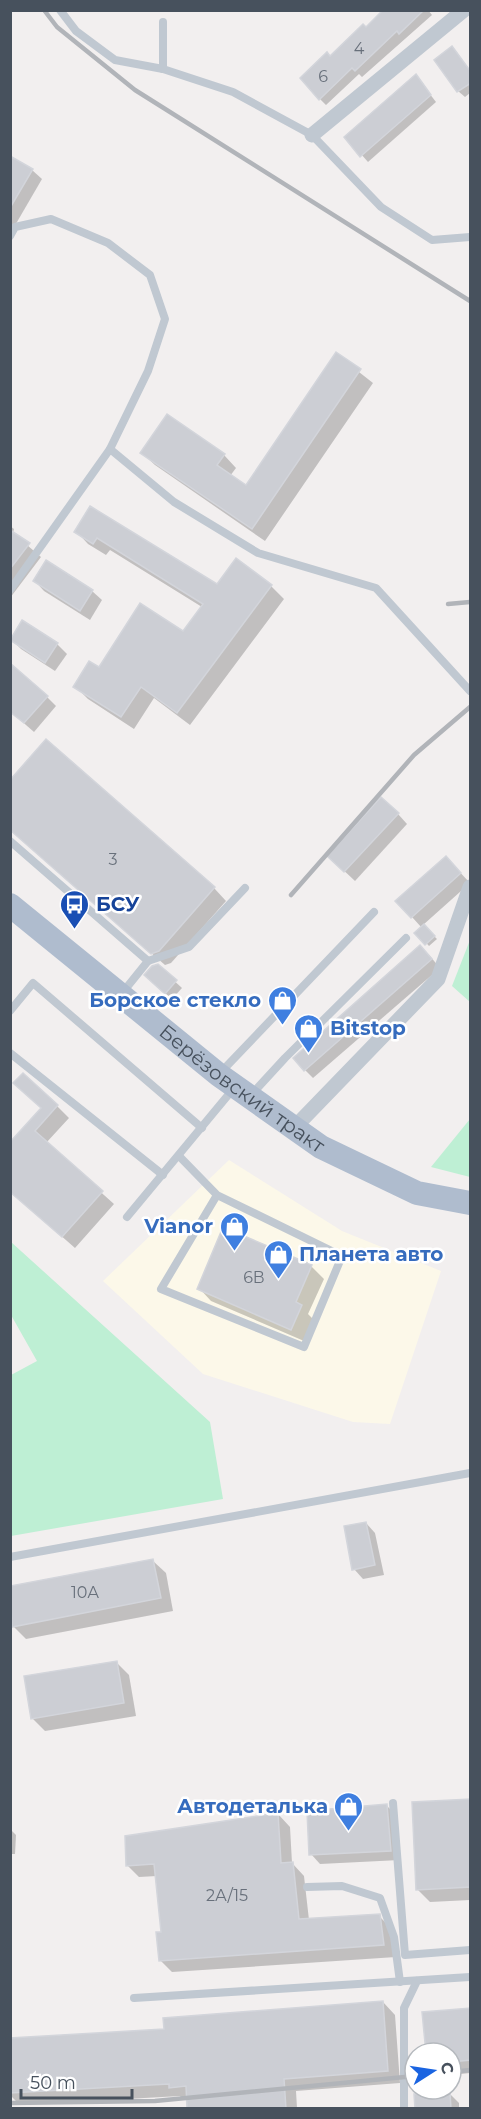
<svg xmlns="http://www.w3.org/2000/svg" width="481" height="2119" font-family="Montserrat,sans-serif">
	<style>
		.commercial { fill: #fcf8e9 }
		.green { fill: #beefd4 }
		.shadow { fill: #0003 }
		.building { fill: #ccced4; stroke: #d3d5db; stroke-width: 1.5 }
		.lines { fill: none; stroke-linecap: round; stroke-linejoin: round }
		.service { stroke: #c0c8d1; stroke-width: 8 }
		.minor { stroke: #c0c8d1; stroke-width: 15 }
		.primary { stroke: #afbcce; stroke-width: 24 }
		.rail { stroke: #b1b4b9; stroke-width: 4.5 }
		.labels { text-anchor: middle; stroke-width: 5; stroke-linejoin: round; paint-order: stroke }
		.number-label { font-size: 16px; fill: #68707b }
		.transit-label { font-size: 20px; font-weight: bold; fill: #164399; stroke: #fff; text-anchor: start }
		.shop-label { font-size: 20px; font-weight: bold; fill: #366cbe; stroke: #fff; text-anchor: end }
		.street-label { font-size: 20px; fill: #47515d; stroke: #fff }
	</style>
	<rect width="100%" height="100%" fill="#f2efef"/>
	<polygon class="commercial" points="229,1160 342,1231 441,1271 390,1424 353,1422 203,1374 103,1281"/>
	<g class="green">
		<polygon points="470,940 470,1002 452,986"/>
		<polygon points="470,1119 470,1177 431,1167"/>
		<polygon points="11,1242 210,1422 223,1499 11,1536 11,1375 37,1361 11,1315"/>
	</g>
	<g class="shadow">
		<polygon points="385,10 428,10 432,15 362,77 359,74 326,105 320,99 331,58"/>
		<polygon points="452,48 470,72 470,93 465,97 458,91"/>
		<polygon points="416,76 436,102 368,162 346,137"/>
		<polygon points="10,157 32,170 42,179 10,234"/>
		<polygon points="336,354 373,383 265,541 155,465 142,453 224,455 236,468 230,476 246,487"/>
		<polygon points="90,508 218,586 271,586 284,599 190,725 154,698 134,729 88,699 75,686 100,669 183,633 202,607 110,550 106,555 88,544 76,531"/>
		<polygon points="10,526 14,529 13,533 41,557 10,598"/>
		<polygon points="35,581 92,591 102,600 90,620 44,591"/>
		<polygon points="11,639 57,644 67,654 55,671 21,649"/>
		<polygon points="47,697 56,706 34,732 10,711"/>
		<polygon points="398,814 407,824 355,881 339,866"/>
		<polygon points="10,830 214,888 226,901 171,963 165,965"/>
		<polygon points="455,867 470,883 423,925 437,939 429,946 417,933 422,928 412,917"/>
		<polygon points="429,955 440,968 313,1078 305,1070"/>
		<polygon points="158,966 182,988 172,999 152,982"/>
		<polygon points="57,1106 69,1118 46,1143 114,1204 75,1248 10,1191 10,1144"/>
		<polygon points="311,1266 324,1279 308,1314 313,1319 304,1341 211,1301 199,1288"/>
		<polygon points="366,1523 375,1533 384,1575 363,1579 354,1569"/>
		<polygon points="153,1561 166,1573 173,1611 26,1639 13,1626 10,1588"/>
		<polygon points="116,1662 129,1675 136,1716 45,1731 32,1718"/>
		<polygon points="470,1800 470,1900 430,1902 417,1889"/>
		<polygon points="386,1805 396,1815 400,1860 320,1864 311,1854"/>
		<polygon points="278,1814 290,1827 292,1863 304,1876 309,1920 379,1916 391,1928 396,1957 172,1972 160,1960 163,1933 157,1876 139,1877 127,1865"/>
		<polygon points="10,1829 16,1835 15,1854 10,1854"/>
		<polygon points="383,2002 395,2015 400,2083 296,2091 297,2108 189,2108 188,2099 183,2100 180,2096 20,2105 10,2095 10,2039 166,2031"/>
		<polygon points="470,2010 470,2073 451,2075 451,2053 427,2053"/>
		<polygon points="449,2093 459,2103 459,2108 417,2108"/>
	</g>
	<g class="building">
		<polygon points="383,10 424,10 399,34 397,31 355,71 352,68 319,100 300,78 327,52 330,56 363,24 366,27"/>
		<polygon points="452,46 471,72 471,83 457,92 434,60"/>
		<polygon points="416,74 431,95 360,157 344,137"/>
		<polygon points="10,156 33,169 10,208"/>
		<polygon points="336,352 361,369 252,529 140,453 167,414 225,454 217,465 246,485"/>
		<polygon points="90,506 217,584 236,558 272,585 177,713 141,687 121,717 73,687 89,661 99,667 140,603 183,631 203,604 97,538 93,544 74,532"/>
		<polygon points="10,530 30,543 10,569"/>
		<polygon points="46,560 93,590 80,611 33,581"/>
		<polygon points="22,620 58,643 45,663 10,640"/>
		<polygon points="10,663 48,696 24,723 10,712"/>
		<polygon points="46,739 215,887 159,951 151,954 10,830 10,780"/>
		<polygon points="381,797 399,813 344,872 327,856"/>
		<polygon points="446,856 461,873 411,918 395,901"/>
		<polygon points="424,924 435,936 425,945 414,933"/>
		<polygon points="420,945 432,959 304,1071 293,1058"/>
		<polygon points="158,964 177,980 165,994 144,975 152,966"/>
		<polygon points="23,1073 58,1105 35,1131 103,1191 62,1237 10,1192 10,1142 41,1108 13,1083"/>
		<polygon points="223,1227 312,1265 296,1302 302,1305 291,1330 197,1289"/>
		<polygon points="366,1522 375,1565 352,1570 344,1526"/>
		<polygon points="153,1559 161,1598 12,1627 10,1586"/>
		<polygon points="117,1661 124,1703 31,1719 24,1676"/>
		<polygon points="471,1799 471,1887 416,1890 412,1802"/>
		<polygon points="387,1804 391,1851 309,1855 307,1811"/>
		<polygon points="278,1813 281,1863 293,1862 299,1919 380,1914 384,1945 159,1961 156,1932 161,1932 154,1864 126,1866 125,1836"/>
		<polygon points="383,2001 388,2071 284,2079 286,2109 187,2109 186,2086 169,2088 169,2084 10,2093 10,2038 164,2029 163,2018"/>
		<polygon points="471,2008 471,2060 451,2062 451,2053 426,2053 422,2012"/>
		<polygon points="450,2092 451,2109 415,2109 414,2094"/>
	</g>
	<g class="lines">
		<g class="service">
			<polyline points="60,10 76,31 115,60 163,69 233,92 312,135 381,207 432,240 470,237"/>
			<polyline points="163,69 163,22"/>
			<polyline points="10,236 15,227 51,219 108,243 150,275 165,319 148,371 110,449"/>
			<polyline points="10,590 110,449 174,502 258,553 376,588 470,691"/>
			<polyline points="10,841 148,961 123,992"/>
			<polyline points="148,961 189,947 245,888"/>
			<polyline points="10,1011 33,983 202,1128"/>
			<polyline points="10,1053 163,1175"/>
			<polyline points="222,1071 374,912"/>
			<polyline points="251,1095 285,1058 406,938"/>
			<polyline points="179,1156 217,1195 342,1256 304,1347 161,1289 217,1195"/>
			<polyline points="127,1217 234,1088"/>
			<polyline points="10,1557 470,1473"/>
			<polyline points="393,1803 405,1955 470,1950"/>
			<polyline points="307,1887 342,1886 380,1898 394,1937 400,1982"/>
			<polyline points="134,1998 470,1977"/>
			<polyline points="404,2108 404,2008 417,1981"/>
		</g>
		<g class="minor">
			<polyline points="312,135 464,10"/>
			<polyline points="293,1129 438,979 470,887"/>
		</g>
		<path class="primary" id="s1" d="M10 905 219 1075 321 1147 417 1193 470 1203"/>
		<g class="rail">
			<polyline points="44,10 57,27 135,90 470,301"/>
			<polyline points="448,604 470,602"/>
			<polyline points="291,895 414,755 470,707"/>
			<polyline points="451,2072 470,2070"/>
			<polyline points="10,2103 155,2101 415,2076"/>
		</g>
	</g>
	<defs>
		<symbol id="bus-pin" viewBox="-11 -11 22 30"><path d="M0 17L-7.5 6A9.5 9.5 0 1 1 7.5 6Z" fill="#1a4fb4" stroke="#fff"/><path d="M-5-6H5V4H4V6H2V4H-2V6H-4V4H-5ZM-3.5-4V0h7V-4ZM-3.5 1.2v1.5H-2V1.2ZM2 1.2v1.5H3.5V1.2Z" fill="#fff"/></symbol>
		<symbol id="shop-pin" viewBox="-11 -11 22 30"><path d="M0 17L-7.5 6A9.5 9.5 0 1 1 7.5 6Z" fill="#3f7fe0" stroke="#fff"/><path d="M-5-2.5h2.3a2.7 3.5 0 0 1 5.4 0H5L5.5 6h-11ZM-1.5-2.5h3a1.5 2.3 0 0 0-3 0Z" fill="#fff"/></symbol>
	</defs>
	<g fill-rule="evenodd">
		<use href="#bus-pin" x="58" y="888" width="33" height="45"/>
		<use href="#shop-pin" x="266" y="984" width="33" height="45"/>
		<use href="#shop-pin" x="292" y="1012" width="33" height="45"/>
		<use href="#shop-pin" x="218" y="1210" width="33" height="45"/>
		<use href="#shop-pin" x="262" y="1238" width="33" height="45"/>
		<use href="#shop-pin" x="332" y="1790" width="33" height="45"/>
	</g>
	<g class="labels">
		<g class="number-label">
			<text x="359" y="54">4</text>
			<text x="323" y="82">6</text>
			<text x="113" y="865">3</text>
			<text x="254" y="1283">6В</text>
			<text x="85" y="1598">10А</text>
			<text x="227" y="1901">2А/15</text>
		</g>
		<g class="transit-label">
			<text x="96" y="911">БСУ</text>
		</g>
		<g class="shop-label">
			<text x="261" y="1007">Борское стекло</text>
			<text x="330" y="1035" text-anchor="start">Bitstop</text>
			<text x="213" y="1233">Vianor</text>
			<text x="299" y="1261" text-anchor="start">Планета авто</text>
			<text x="328" y="1813">Автодеталька</text>
		</g>
		<g class="street-label">
			<text dy="7" stroke="none"><textPath href="#s1" startOffset="296">Берёзовский тракт</textPath></text>
		</g>
	</g>
	<rect width="481" height="2119" fill="none" stroke="#47515d" stroke-width="24"/>
	<g transform="translate(433 2071) rotate(78)"><circle r="28" fill="#ffffff" stroke="#b5b9be" stroke-width="1.5"/>
	<path d="M0-4.5L10 22L0 15L-10 22Z" fill="#1a64e1"/>
	<text y="-9" font-size="16" font-weight="bold" text-anchor="middle" fill="#47515d">С</text>
	</g>
	<path d="M21 2089v9h111v-9" fill="none" stroke="#47515d" stroke-width="3"/>
	<text x="30" y="2089" font-size="18" fill="#47515d" stroke="#ffffff" stroke-width="4.5" paint-order="stroke">50 m</text>
</svg>
